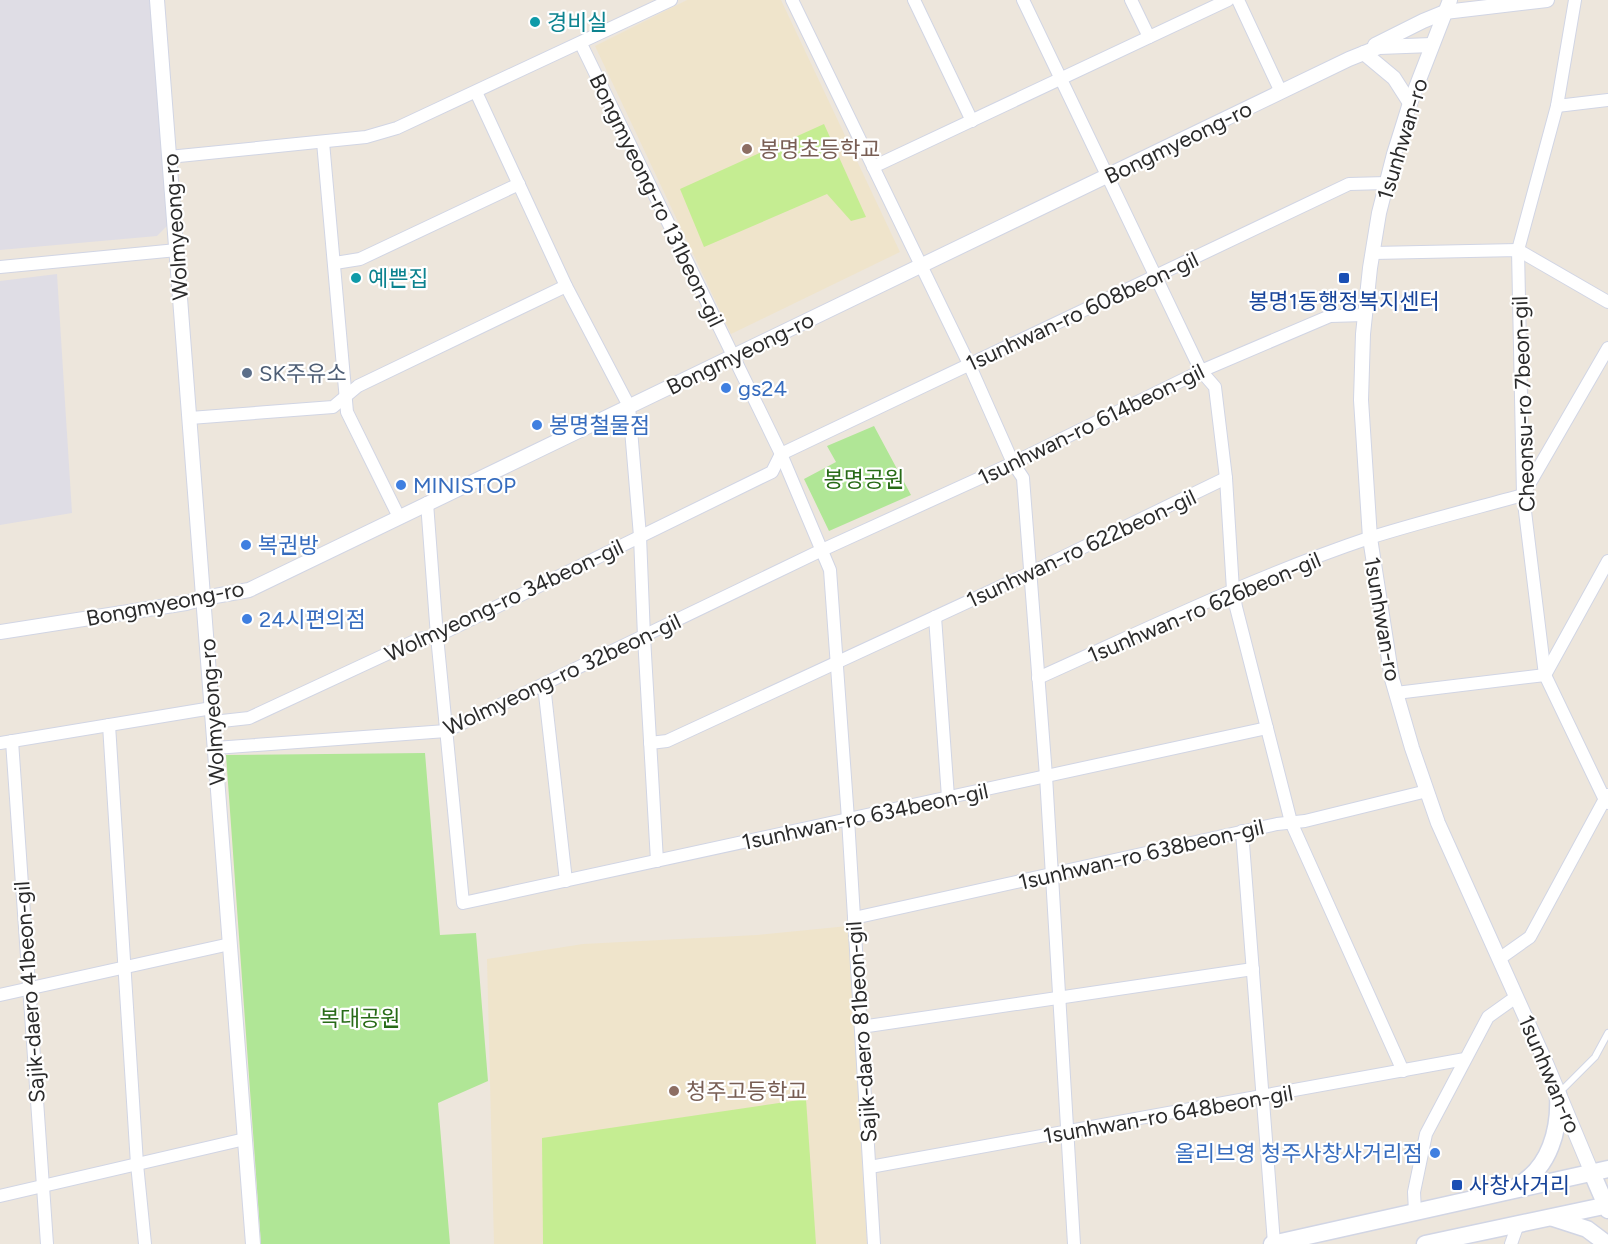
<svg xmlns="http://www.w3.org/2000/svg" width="1608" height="1244" font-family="Figtree,'Noto Sans KR',sans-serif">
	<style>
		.industrial { fill: #dfdde5 }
		.education { fill: #efe4cb }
		.green { fill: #b0e696 }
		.pitch { fill: #c5ed92 }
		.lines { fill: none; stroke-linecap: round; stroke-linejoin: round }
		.service-casing { stroke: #d1d5e4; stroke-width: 8 }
		.minor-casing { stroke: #d1d5e4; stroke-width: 14 }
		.tertiary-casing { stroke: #d1d5e4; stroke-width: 16 }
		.secondary-casing { stroke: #d1d5e4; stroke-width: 19 }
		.service { stroke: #fff; stroke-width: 6 }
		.minor { stroke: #fff; stroke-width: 12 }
		.tertiary { stroke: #fff; stroke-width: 14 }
		.secondary { stroke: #fff; stroke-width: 16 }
		.culture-dot { fill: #0f9aa8; stroke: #fff; stroke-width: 2 }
		.education-dot { fill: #8d6e63; stroke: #fff; stroke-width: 2 }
		.transit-dot { fill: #1a4fb4; stroke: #fff; stroke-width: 2 }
		.service-dot { fill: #5c6f8a; stroke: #fff; stroke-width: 2 }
		.shop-dot { fill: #3f7fe0; stroke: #fff; stroke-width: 2 }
		.labels { text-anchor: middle; stroke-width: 4.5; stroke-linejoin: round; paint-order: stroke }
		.culture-label { font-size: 22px; fill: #0d838f; stroke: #fff; text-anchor: start }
		.street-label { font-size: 22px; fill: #2b2b2b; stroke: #fff }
		.education-label { font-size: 22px; fill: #785e54; stroke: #fff; text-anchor: start }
		.transit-label { font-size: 22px; fill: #164399; stroke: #fff }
		.service-label { font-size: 22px; fill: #4e5e75; stroke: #fff; text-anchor: start }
		.shop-label { font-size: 22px; fill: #366cbe; stroke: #fff; text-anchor: start }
		.park-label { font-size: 22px; fill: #286b17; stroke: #fff }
	</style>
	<rect width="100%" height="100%" fill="#ede6dc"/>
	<g class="industrial">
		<polygon points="0,0 154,0 167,162 167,226 157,236 0,250"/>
		<polygon points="57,274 72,513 0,525 0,281"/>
	</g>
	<g class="education">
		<polygon points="687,0 781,0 900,252 731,334 595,46"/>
		<polygon points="848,926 867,1244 494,1244 487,959 583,944 757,935"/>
	</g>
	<g class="green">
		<polygon points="874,426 911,495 829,531 804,479 836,462 827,446"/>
		<polygon points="425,753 440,935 476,933 488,1081 438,1103 450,1244 261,1244 226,755"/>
	</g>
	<g class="pitch">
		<polygon points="824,124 866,217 851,221 827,194 704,247 680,189"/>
		<polygon points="806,1099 816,1244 543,1244 542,1138"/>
	</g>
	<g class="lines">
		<defs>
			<polyline id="service" points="1559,1093 1595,1057 1608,1033"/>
			<g id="minor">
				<polyline points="792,0 969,364 1013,463 1023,478 1046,776 1074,1244"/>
				<polyline points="914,0 972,121"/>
				<polyline points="1023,0 1201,371 1215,387 1226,478 1233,590 1236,607 1291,822 1403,1071"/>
				<polyline points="1131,0 1149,37"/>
				<polyline points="1238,0 1281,92"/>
				<polyline points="1575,0 1557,106 1518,250 1523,495 1545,675 1605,800 1608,803"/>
				<polyline points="581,44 781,454 830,570 848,819 874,1244"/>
				<polyline points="476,92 566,286 629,406 640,536 644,637 657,861"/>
				<polyline points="1557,106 1608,100"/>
				<polyline points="323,142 347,412 399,517"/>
				<polyline points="169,157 366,137 397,128 671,0"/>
				<polyline points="873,167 1228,0"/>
				<polyline points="1373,253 1518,250 1608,302"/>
				<polyline points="335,263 360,259 519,184"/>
				<polyline points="0,267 177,250"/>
				<polyline points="190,418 333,407 358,386 566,286"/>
				<polyline points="427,503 437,636 463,903 1267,728"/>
				<polyline points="935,617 948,797"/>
				<path d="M1038 678C1147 629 1256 576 1369 538 1420 522 1472 509 1523 495L1608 348"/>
				<polyline points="544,685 566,881"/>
				<polyline points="1396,693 1545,675 1608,561"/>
				<polyline points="213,722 249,718 419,639 437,636 772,472 781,454 1349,184 1387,183"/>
				<polyline points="109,725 137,1164 145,1244"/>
				<polyline points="12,741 47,1244"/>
				<polyline points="0,743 212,708"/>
				<polyline points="650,743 667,741 1030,573 1226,478"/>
				<polyline points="215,748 446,731 822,550 1013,463 1201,371 1330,316 1365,315"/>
				<polyline points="1242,831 1274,1243"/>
				<polyline points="854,918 1277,824 1305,821 1427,791"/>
				<polyline points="1499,959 1530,937 1607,795"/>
				<polyline points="0,995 230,944"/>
				<polyline points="861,1027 1253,969"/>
				<polyline points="870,1167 1465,1059"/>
				<polyline points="0,1196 245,1139"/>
				<polyline points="1415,1212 1414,1192 1426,1134 1488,1017 1516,997"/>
				<polyline points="1511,1244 1518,1224"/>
			</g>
			<g id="tertiary">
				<polyline points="157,0 253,1244"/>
				<polyline points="1450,0 1410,103 1394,154 1379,213 1370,268 1363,334 1361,400 1370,538 1392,679 1412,748 1438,823 1546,1063 1592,1173"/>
				<polyline points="1375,45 1423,21 1445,12 1547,0"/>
				<polyline points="1364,53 1394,78 1410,103"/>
				<polyline points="0,632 186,603 204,598 249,590 1349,59 1379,47 1432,45"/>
			</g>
			<g id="secondary">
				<polyline points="1592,1173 1608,1210"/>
				<path d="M1517 1186C1550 1168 1560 1129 1558 1094"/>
				<polyline points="1553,1218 1587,1229 1607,1244"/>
				<polyline points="1272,1244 1608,1169"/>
				<polyline points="1425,1244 1608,1205"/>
			</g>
		</defs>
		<use href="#service" class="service-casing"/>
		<use href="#minor" class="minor-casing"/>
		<use href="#tertiary" class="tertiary-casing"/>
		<use href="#secondary" class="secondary-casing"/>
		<use href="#service" class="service"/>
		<use href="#minor" class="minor"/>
		<use href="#tertiary" class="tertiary"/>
		<use href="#secondary" class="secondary"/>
	</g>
	<g class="culture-dot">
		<circle cx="535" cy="22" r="6"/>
		<circle cx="356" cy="278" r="6"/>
	</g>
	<g class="education-dot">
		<circle cx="747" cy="149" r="6"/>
		<circle cx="674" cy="1091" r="6"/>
	</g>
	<g class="transit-dot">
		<rect x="1338" y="272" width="12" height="12" rx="3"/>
		<rect x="1451" y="1179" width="12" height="12" rx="3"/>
	</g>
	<circle class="service-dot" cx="247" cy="373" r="6"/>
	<g class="shop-dot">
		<circle cx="726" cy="388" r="6"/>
		<circle cx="537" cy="425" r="6"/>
		<circle cx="401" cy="485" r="6"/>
		<circle cx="246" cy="545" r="6"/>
		<circle cx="247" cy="619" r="6"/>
		<circle cx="1435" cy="1153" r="6"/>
	</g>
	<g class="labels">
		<g class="culture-label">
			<text x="547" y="30">경비실</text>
			<text x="368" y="286">예쁜집</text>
		</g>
		<g class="street-label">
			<text transform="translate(1402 139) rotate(-73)" y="8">1sunhwan-ro</text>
			<text transform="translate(1178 142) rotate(-26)" y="8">Bongmyeong-ro</text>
			<text transform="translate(657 200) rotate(64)" y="8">Bongmyeong-ro 131beon-gil</text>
			<text transform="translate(175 227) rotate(-94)" y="8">Wolmyeong-ro</text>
			<text transform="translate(1082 311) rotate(-25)" y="8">1sunhwan-ro 608beon-gil</text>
			<text transform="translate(740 353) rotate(-26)" y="8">Bongmyeong-ro</text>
			<text transform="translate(1523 404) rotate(-92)" y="8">Cheonsu-ro 7beon-gil</text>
			<text transform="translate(1091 424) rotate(-26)" y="8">1sunhwan-ro 614beon-gil</text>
			<text transform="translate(1081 548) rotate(-25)" y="8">1sunhwan-ro 622beon-gil</text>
			<text transform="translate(504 600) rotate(-25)" y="8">Wolmyeong-ro 34beon-gil</text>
			<text transform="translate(165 603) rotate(-11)" y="8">Bongmyeong-ro</text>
			<text transform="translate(1204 607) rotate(-23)" y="8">1sunhwan-ro 626beon-gil</text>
			<text transform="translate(1383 619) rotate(80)" y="8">1sunhwan-ro</text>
			<text transform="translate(562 674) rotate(-25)" y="8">Wolmyeong-ro 32beon-gil</text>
			<text transform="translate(212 712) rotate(-94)" y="8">Wolmyeong-ro</text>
			<text transform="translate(865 816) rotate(-12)" y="8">1sunhwan-ro 634beon-gil</text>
			<text transform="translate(1141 854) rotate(-13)" y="8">1sunhwan-ro 638beon-gil</text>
			<text transform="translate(29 992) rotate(-94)" y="8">Sajik-daero 41beon-gil</text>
			<text transform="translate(861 1032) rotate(-94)" y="8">Sajik-daero 81beon-gil</text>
			<text transform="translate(1550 1074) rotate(67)" y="8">1sunhwan-ro</text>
			<text transform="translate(1168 1114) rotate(-10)" y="8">1sunhwan-ro 648beon-gil</text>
		</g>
		<g class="education-label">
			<text x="759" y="157">봉명초등학교</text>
			<text x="686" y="1099">청주고등학교</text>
		</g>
		<g class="transit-label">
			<text x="1344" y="309">봉명1동행정복지센터</text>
			<text x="1469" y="1193" text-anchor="start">사창사거리</text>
		</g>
		<g class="service-label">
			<text x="259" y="381">SK주유소</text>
		</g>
		<g class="shop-label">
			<text x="738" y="396">gs24</text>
			<text x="549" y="433">봉명철물점</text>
			<text x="413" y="493">MINISTOP</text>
			<text x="258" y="553">복권방</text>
			<text x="259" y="627">24시편의점</text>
			<text x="1423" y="1161" text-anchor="end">올리브영 청주사창사거리점</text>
		</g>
		<g class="park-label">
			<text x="864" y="487">봉명공원</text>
			<text x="360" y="1026">복대공원</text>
		</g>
	</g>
</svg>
